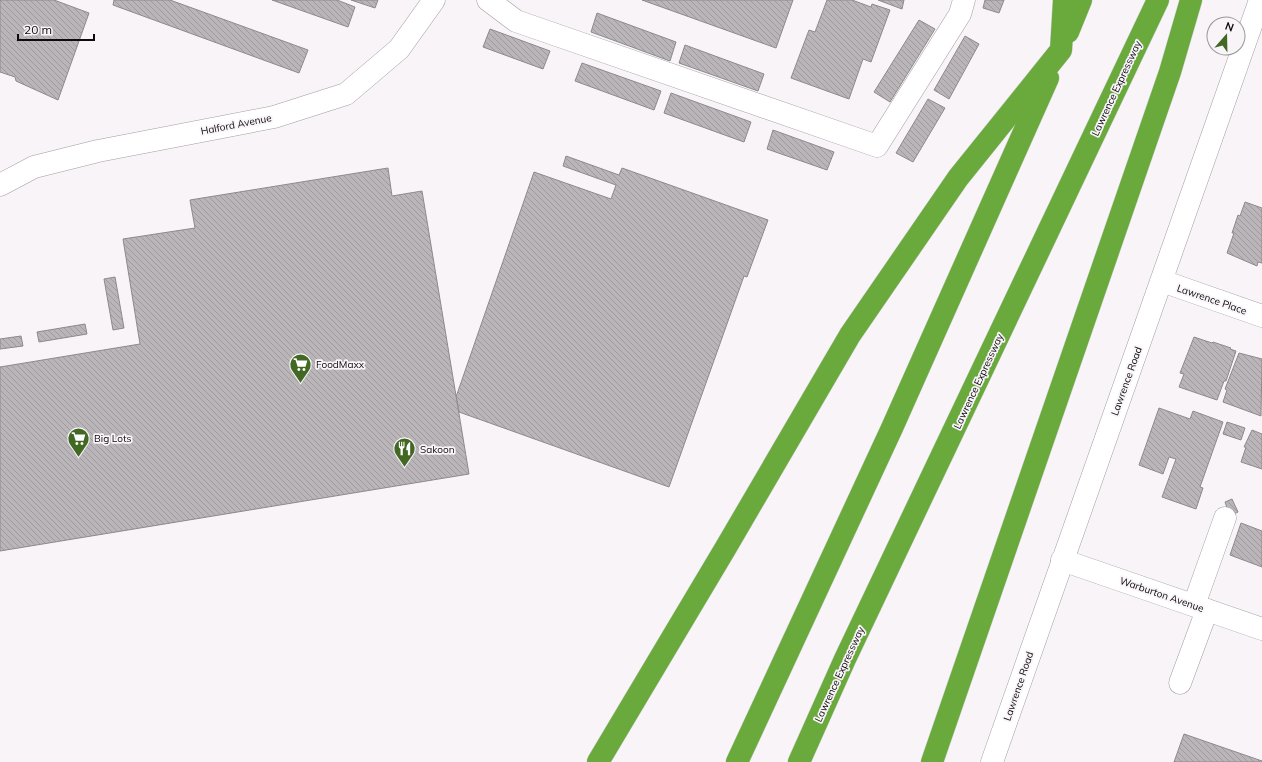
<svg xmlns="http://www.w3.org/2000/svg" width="1262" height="762" font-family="Mulish,sans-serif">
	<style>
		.building { fill: url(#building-back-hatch); stroke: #8d898c }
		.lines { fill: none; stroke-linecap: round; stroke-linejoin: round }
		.minor-casing { stroke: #a29ea2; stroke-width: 23 }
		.highway-casing { stroke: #d3d3d3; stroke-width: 23 }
		.minor { stroke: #fff; stroke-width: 22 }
		.highway { stroke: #6aaa3d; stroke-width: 22 }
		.labels { text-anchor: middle; stroke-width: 3.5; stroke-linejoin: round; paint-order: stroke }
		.street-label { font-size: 10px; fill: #0d0b0c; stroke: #f8f4f8 }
		.poi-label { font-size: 10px; fill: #0d0b0c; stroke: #f8f4f8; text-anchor: start }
	</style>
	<defs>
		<pattern id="building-back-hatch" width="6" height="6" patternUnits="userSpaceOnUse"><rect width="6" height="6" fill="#b9b5b9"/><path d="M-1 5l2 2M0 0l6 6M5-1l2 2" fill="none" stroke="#9e9a9e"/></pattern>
	</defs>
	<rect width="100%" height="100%" fill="#f8f4f8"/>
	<g class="building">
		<polygon points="0,0 54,0 89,13 58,100 16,81 15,77 0,72"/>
		<polygon points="114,0 170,0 308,50 299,73 113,5"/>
		<polygon points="272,0 337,0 355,7 348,27"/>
		<polygon points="351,0 378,0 375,8"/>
		<polygon points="642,0 793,0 776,48"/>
		<polygon points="827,0 852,0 871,7 872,4 890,10 871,62 863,59 849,99 791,78 809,30 815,32"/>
		<polygon points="878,0 904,0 902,9"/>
		<polygon points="985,0 1004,0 999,13 983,8"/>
		<polygon points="597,13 676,42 670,61 591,32"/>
		<polygon points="919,20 935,29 890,102 874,92"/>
		<polygon points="490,29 550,51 543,69 483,47"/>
		<polygon points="965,36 979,44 949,99 934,90"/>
		<polygon points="685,45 764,74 758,91 679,63"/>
		<polygon points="582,63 661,91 654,110 575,81"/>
		<polygon points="671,93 751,122 744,142 664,113"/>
		<polygon points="928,99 945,108 913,162 896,153"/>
		<polygon points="773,130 834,152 827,170 767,149"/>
		<polygon points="566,156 619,175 622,168 768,220 747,277 744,276 669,487 459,412 456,397 534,172 611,199 616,185 563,166"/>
		<polygon points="388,168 392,196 422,191 469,474 0,551 0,367 140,344 123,239 195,228 190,200"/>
		<polygon points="1245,202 1262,208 1262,263 1258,262 1257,266 1227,253 1234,233 1232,233 1238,215 1240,216"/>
		<polygon points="115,277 124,328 113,330 104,279"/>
		<polygon points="85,324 87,334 39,342 37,332"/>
		<polygon points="21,336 23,346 0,349 0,339"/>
		<polygon points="1194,337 1212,343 1213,342 1231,348 1230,349 1236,351 1226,381 1224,381 1217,400 1179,387 1184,374 1180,373"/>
		<polygon points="1239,353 1262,359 1261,416 1223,402 1227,390 1225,389"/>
		<polygon points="1159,408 1190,419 1193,411 1223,422 1200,487 1203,488 1196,509 1162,497 1176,459 1169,457 1163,474 1139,465"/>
		<polygon points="1227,422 1245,428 1241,440 1223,434"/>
		<polygon points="1252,430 1262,434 1262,469 1241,462 1246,447 1244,447"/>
		<polygon points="1232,499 1238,512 1230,516 1225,502"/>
		<polygon points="1241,523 1262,531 1262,567 1230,555"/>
		<polygon points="1184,734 1262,761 1262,762 1174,762"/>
	</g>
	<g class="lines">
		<defs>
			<g id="minor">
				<polyline points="488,0 516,21 877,146 960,14 964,0"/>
				<polyline points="0,185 34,167 98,151 274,117 346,94 399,49 434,0"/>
				<polyline points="1162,281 1262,316"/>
				<polyline points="1062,560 1262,629"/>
				<polyline points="1194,605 1225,518"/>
				<polyline points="1180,683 1207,610"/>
				<path d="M992 762C1080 507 1172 254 1260 0"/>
			</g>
			<g id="highway">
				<polyline points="1068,32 1081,0"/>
				<polyline points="598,762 725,549 850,335 958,178 1061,50 1064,0"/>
				<polyline points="737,762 892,428 1048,78"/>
				<polyline points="799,762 845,659 1158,0"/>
				<polyline points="932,762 1170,72 1191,0"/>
			</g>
		</defs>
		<use href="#minor" class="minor-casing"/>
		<use href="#highway" class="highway-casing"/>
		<use href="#minor" class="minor"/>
		<use href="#highway" class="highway"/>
	</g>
	<defs>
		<symbol id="supermarket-pin" viewBox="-11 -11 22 30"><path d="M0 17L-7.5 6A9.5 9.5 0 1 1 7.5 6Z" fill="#416924" stroke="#f8f4f8"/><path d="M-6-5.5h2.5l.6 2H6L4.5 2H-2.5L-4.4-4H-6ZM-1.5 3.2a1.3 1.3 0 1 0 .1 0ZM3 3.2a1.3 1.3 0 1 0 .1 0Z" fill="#fff"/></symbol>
		<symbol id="restaurant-pin" viewBox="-11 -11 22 30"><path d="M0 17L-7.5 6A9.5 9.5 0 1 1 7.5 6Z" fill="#416924" stroke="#f8f4f8"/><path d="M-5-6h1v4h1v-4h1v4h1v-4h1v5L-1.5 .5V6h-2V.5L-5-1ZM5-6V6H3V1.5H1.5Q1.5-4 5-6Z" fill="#fff"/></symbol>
	</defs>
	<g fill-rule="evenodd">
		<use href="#supermarket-pin" x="288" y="352" width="25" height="34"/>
		<use href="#supermarket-pin" x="66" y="426" width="25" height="34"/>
		<use href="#restaurant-pin" x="392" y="436" width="25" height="34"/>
	</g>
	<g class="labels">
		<g class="street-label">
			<text transform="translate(1116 88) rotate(-65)" y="4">Lawrence Expressway</text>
			<text transform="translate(236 124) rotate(-11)" y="4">Halford Avenue</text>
			<text transform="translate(1212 299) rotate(19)" y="4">Lawrence Place</text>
			<text transform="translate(978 381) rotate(-65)" y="4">Lawrence Expressway</text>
			<text transform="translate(1126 381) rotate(-70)" y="4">Lawrence Road</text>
			<text transform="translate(1162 594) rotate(19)" y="4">Warburton Avenue</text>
			<text transform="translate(839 674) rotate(-65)" y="4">Lawrence Expressway</text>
			<text transform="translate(1018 686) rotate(-71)" y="4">Lawrence Road</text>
		</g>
		<g class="poi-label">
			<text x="316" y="368">FoodMaxx</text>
			<text x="94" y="442">Big Lots</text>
			<text x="420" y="453">Sakoon</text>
		</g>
	</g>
	<g transform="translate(1226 36) rotate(20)"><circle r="19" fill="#f8f4f8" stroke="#9a979a"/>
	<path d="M0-3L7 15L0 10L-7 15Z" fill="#416924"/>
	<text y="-6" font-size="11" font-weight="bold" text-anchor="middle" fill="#0d0b0c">N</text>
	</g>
	<path d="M18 34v6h76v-6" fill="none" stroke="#0d0b0c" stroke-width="2"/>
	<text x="24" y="34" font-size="12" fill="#0d0b0c" stroke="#f8f4f8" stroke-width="3" paint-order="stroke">20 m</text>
</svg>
